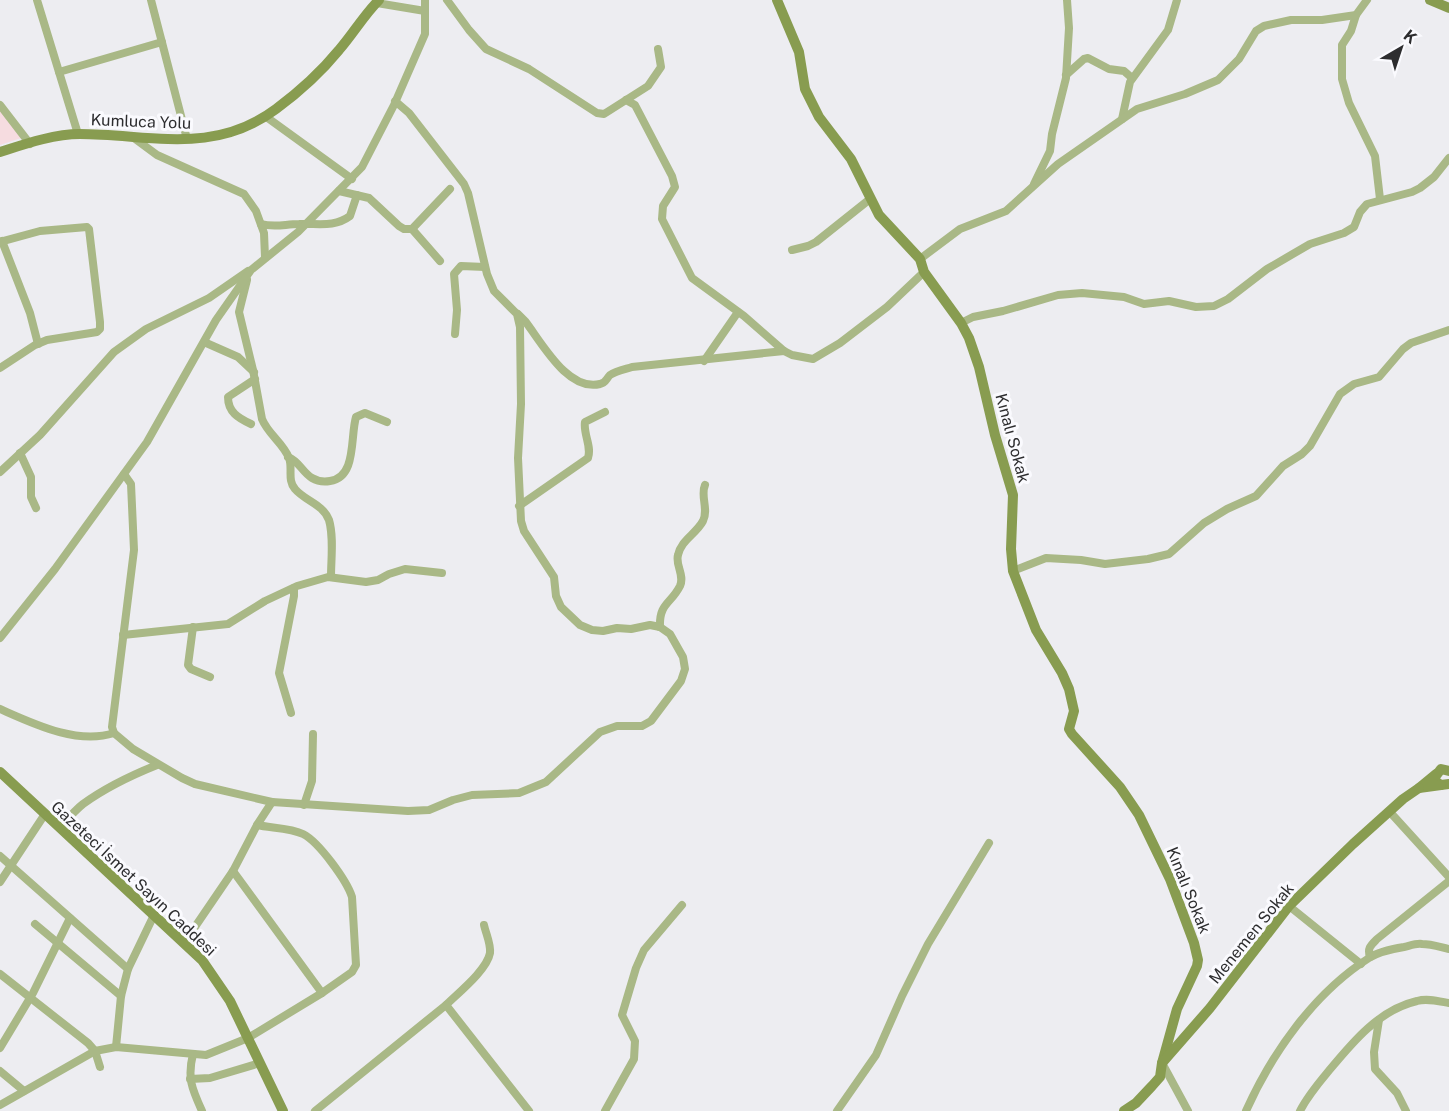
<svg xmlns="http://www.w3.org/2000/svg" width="1449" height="1111" font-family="'Public Sans',sans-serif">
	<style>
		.medical { fill: #f6dce0 }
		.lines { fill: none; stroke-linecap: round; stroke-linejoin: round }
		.street { stroke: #a9b886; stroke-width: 8 }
		.secondary { stroke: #889c50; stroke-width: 10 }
		.labels { text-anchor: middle; stroke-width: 6; stroke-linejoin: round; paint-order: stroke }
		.street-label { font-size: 16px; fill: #2d2d2f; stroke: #fafafe }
	</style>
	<rect width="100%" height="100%" fill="#ededf1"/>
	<polygon class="medical" points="0,102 27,136 0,145"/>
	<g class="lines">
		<g class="street">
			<polyline points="37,0 78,134"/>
			<polyline points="151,0 187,139"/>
			<polyline points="447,0 469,30 486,49 529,69 597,113 604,114 648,86 661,67 658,49"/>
			<polyline points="377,3 425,11"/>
			<polyline points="1356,15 1351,31 1342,45 1342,79 1349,103 1375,156 1380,199"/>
			<polyline points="59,72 162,42"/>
			<polyline points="1066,75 1084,59 1088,58 1109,69 1124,71 1132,78"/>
			<polyline points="626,100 635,105 672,176 675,187 663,206 662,219 692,278 744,316 784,351 792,355 813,359 840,343 887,307 924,272"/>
			<polyline points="0,105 30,144"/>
			<polyline points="265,116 352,179"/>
			<polyline points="1122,119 1130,82 1168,30 1177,0"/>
			<polyline points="134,138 157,155 244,194 256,211 264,233 265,257"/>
			<polyline points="1034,184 1050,151 1052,134 1066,78 1069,28 1067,0"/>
			<polyline points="339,191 369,198 399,226 404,229 412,229 450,189"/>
			<path d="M261 224C275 228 285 224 299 224 317 223 334 228 350 216L357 195"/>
			<polyline points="412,229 440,261"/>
			<polyline points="2,241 30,313 38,344"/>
			<polyline points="0,242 40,231 87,227 89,229 100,322 100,329 97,332 47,340 35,345 0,368"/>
			<polyline points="792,250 808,246 816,242 870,199"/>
			<polyline points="920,259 960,229 1006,211 1058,164 1137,109 1185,94 1218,80 1239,59 1256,31 1264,26 1291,20 1322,20 1356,15 1367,0"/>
			<path d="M247 280 239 312 253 370 262 419C268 434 283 443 289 458 293 468 287 480 295 489 305 501 323 504 329 520 334 537 331 559 331 577"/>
			<path d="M518 314 525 321C542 343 568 392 600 384 606 383 606 379 610 375 616 371 626 369 632 367L784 351"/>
			<polyline points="961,323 973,317 1003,311 1058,295 1082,293 1124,297 1144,304 1169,301 1196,307 1214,306 1228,299 1267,269 1310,244 1344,233 1354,227 1360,212 1367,204 1412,192 1420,188 1434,177 1449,158"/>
			<polyline points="455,334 457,310 454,274 461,266 485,267"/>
			<polyline points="204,342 238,357 254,372"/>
			<polyline points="704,361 738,312"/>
			<path d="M251 424C238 418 228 412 228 397L255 379"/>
			<polyline points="20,453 31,477 31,497 36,508"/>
			<path d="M288 457C299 461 302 472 312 478 317 481 324 482 330 481 357 477 350 437 356 417L365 413 387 422"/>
			<polyline points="0,472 40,435 114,352 146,329 209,298 248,271"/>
			<polyline points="124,474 131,484 134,550 112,727 114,733 133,749 182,778 195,784 272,802"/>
			<path d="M519 506 588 458C592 446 583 434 585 422L605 412"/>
			<polyline points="1013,571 1046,558 1081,560 1105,564 1148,559 1169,554 1204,523 1227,509 1256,496 1283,466 1302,454 1310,446 1340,394 1354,384 1379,377 1403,349 1411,343 1449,330"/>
			<polyline points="193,627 188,665 191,669 210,677"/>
			<path d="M660 627C659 603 671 604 680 586 685 575 675 565 678 555 681 540 696 534 703 521 709 509 700 496 705 485"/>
			<polyline points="123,635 228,624 265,601 297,586 328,577 366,582 378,580 389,574 405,569 442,573"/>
			<polyline points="0,638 55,569 147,442 216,320 251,270 298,232 362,167 394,105 425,34 425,0"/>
			<path d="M0 709C34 724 77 745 114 733"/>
			<polyline points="291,713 279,673 294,596 294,588"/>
			<polyline points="304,805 312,781 313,734"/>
			<polyline points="1389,811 1449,877"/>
			<path d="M60 828C67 820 74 811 83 804 105 788 132 775 157 765"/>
			<polyline points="0,856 128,969"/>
			<polyline points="233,871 322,993"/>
			<polyline points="0,882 45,814"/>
			<polyline points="1289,906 1361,964"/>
			<polyline points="35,924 121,996"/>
			<polyline points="184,943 233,871 257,825 272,802 408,811 429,810 453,800 472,795 519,793 546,782 600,732 617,726 642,726 651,721 681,681 685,669 683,657 670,634 660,627 650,625 631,629 617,628 603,631 592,630 580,625 561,607 556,596 554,577 524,531 521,521 518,458 521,404 520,327 517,314 494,291 487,274 468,193 464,184 409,113 395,101"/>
			<path d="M1370 957C1367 948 1371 945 1377 939L1449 881"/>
			<polyline points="0,974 88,1043 95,1051 100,1067"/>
			<path d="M446 1005C458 993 487 970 490 953 491 944 486 934 484 925"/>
			<polyline points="1379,1020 1374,1052 1375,1069 1397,1093 1406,1111"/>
			<polyline points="116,1047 121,996 128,969 154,915"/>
			<polyline points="0,1048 33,993 70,918"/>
			<path d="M193 1054C187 1078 192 1089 202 1111"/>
			<polyline points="1162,1063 1188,1111"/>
			<polyline points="0,1071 24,1091"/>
			<polyline points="190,1079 210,1078 260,1063"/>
			<path d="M0 1105 95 1051 116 1047 206 1055 248 1038 322 993 352 972 356 965 352 897C347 881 319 842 303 834 291 828 271 828 257 825"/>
			<polyline points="315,1111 446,1005 529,1111"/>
			<polyline points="605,1111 634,1059 635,1041 622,1015 636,968 644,950 682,905"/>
			<polyline points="837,1111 876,1055 902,996 928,944 989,843"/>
			<path d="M1246 1111C1272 1053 1314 993 1369 958 1378 952 1392 949 1404 947 1409 946 1416 943 1422 944 1431 944 1440 947 1449 949"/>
			<path d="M1300 1111C1307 1097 1317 1085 1327 1073 1351 1044 1378 1010 1417 1001 1427 998 1438 1001 1449 1003"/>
		</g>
		<g class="secondary">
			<polyline points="777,0 799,52 805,89 819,117 851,159 879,215 920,259 924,272 961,323 969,338 979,367 995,435 1013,495 1011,549 1013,571 1036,630 1062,673 1069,689 1074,711 1069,729 1072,734 1120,787 1139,815 1170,879 1194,943 1198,960 1197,966 1177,1009 1162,1063"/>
			<polyline points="1430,0 1449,8"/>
			<path d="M0 152C25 144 54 134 80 134 150 134 213 156 276 109 299 92 321 72 339 50 353 34 364 15 379 0"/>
			<polyline points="1449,771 1441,769 1435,777 1436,782 1441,785 1449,784"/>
			<polyline points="0,772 202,960 230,1001 283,1111"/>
			<polyline points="1436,774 1419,788 1441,785"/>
			<polyline points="1124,1111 1136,1103 1152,1086 1160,1077 1162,1063 1210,1008 1289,906 1353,844 1403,799 1419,788"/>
		</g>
	</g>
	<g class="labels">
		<g class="street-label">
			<text transform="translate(141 121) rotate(2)" y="6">Kumluca Yolu</text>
			<text transform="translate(1013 438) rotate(75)" y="6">Kınalı Sokak</text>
			<text transform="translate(134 878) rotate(43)" y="6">Gazeteci İsmet Sayın Caddesi</text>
			<text transform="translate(1189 890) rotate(68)" y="6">Kınalı Sokak</text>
			<text transform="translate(1251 933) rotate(-51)" y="6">Menemen Sokak</text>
		</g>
	</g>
	<g transform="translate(1401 48) rotate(39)" stroke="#fafafe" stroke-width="4.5" paint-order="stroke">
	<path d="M0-4.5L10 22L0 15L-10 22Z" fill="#2d2d2f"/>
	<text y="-9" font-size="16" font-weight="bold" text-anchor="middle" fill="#2d2d2f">K</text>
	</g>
</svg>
